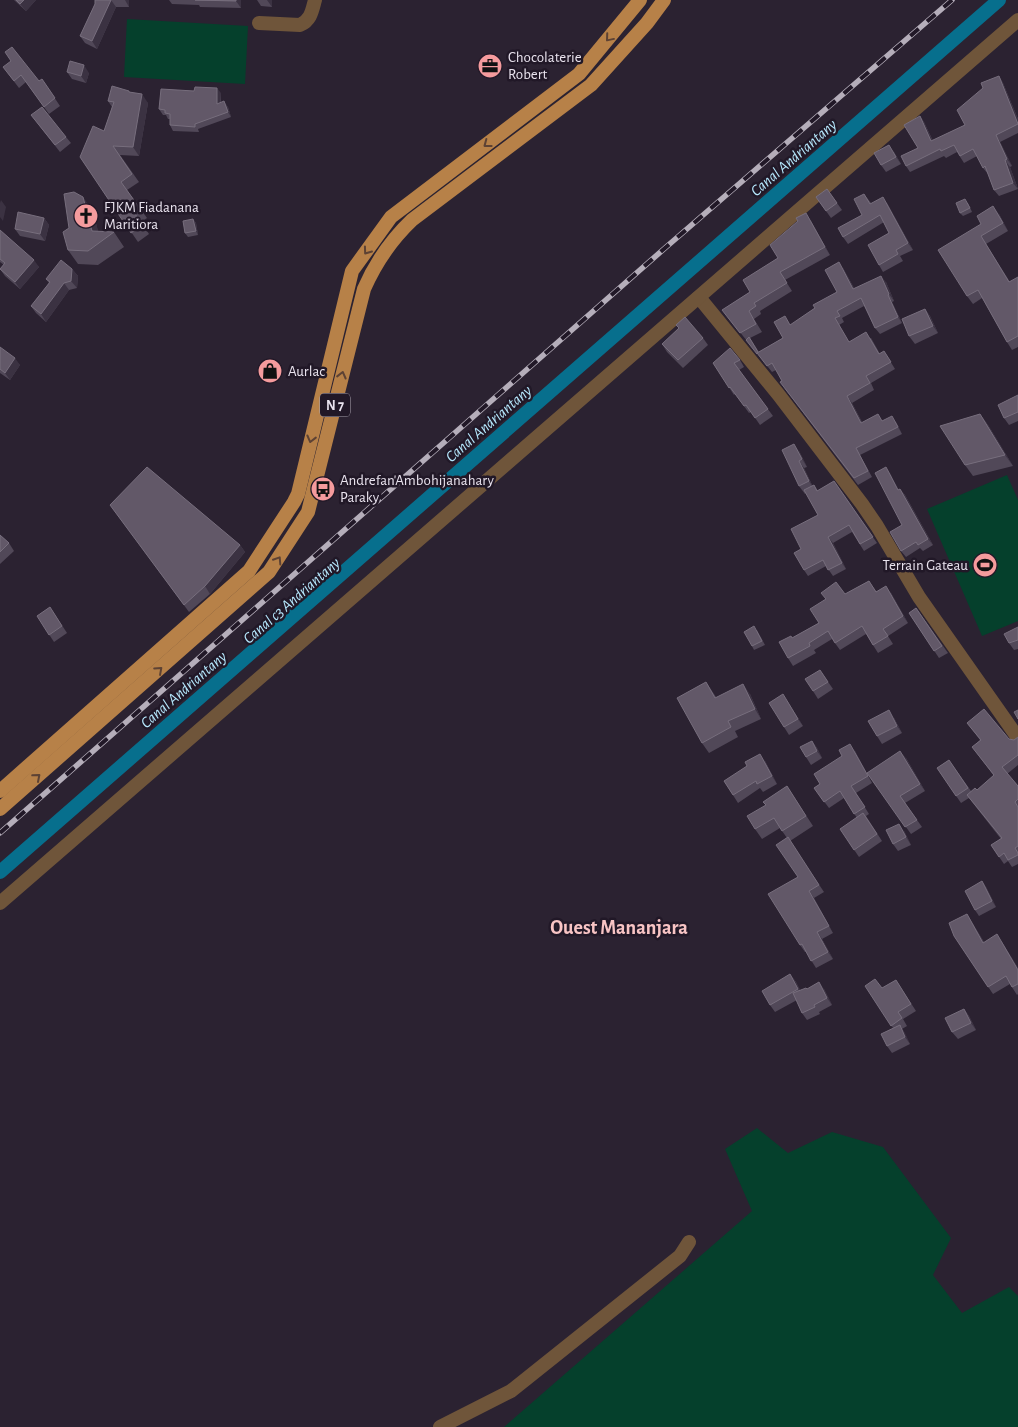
<svg xmlns="http://www.w3.org/2000/svg" width="1018" height="1427" font-family="'Alegreya Sans',sans-serif">
	<style>
		.green { fill: #05402c }
		.lines { fill: none; stroke-linecap: round; stroke-linejoin: round }
		.stream { stroke: #076f8d; stroke-width: 4 }
		.canal { stroke: #076f8d; stroke-width: 14 }
		.minor { stroke: #6f553a; stroke-width: 14 }
		.primary { stroke: #b78148; stroke-width: 14 }
		.rail-casing { stroke: #b5aeba; stroke-width: 5.5 }
		.rail { stroke: #211827; stroke-width: 4; stroke-dasharray: 11; stroke-linecap: butt }
		.wall { fill: #514858 }
		.shaded-wall { fill: #3b3242 }
		.building { fill: #625868; stroke: #776e7d }
		.oneway { stroke: #5d4234 }
		.labels { text-anchor: middle; stroke-width: 5; stroke-linejoin: round; paint-order: stroke }
		.shield { fill: #211827; stroke: #ada6b2; stroke-width: 1 }
		.shield-label { font-size: 14px; font-weight: bold; fill: #e9e3ee }
		.poi-label { font-size: 15px; fill: #e9e3ee; stroke: #211827; text-anchor: start }
		.water-label { font-size: 16px; font-style: italic; fill: #b7e9fe; stroke: #211827 }
		.district-label { font-size: 20px; font-weight: bold; fill: #f8c4c4; stroke: #211827 }
	</style>
	<rect width="100%" height="100%" fill="#2b2231"/>
	<g class="green">
		<polygon points="127,19 248,26 245,84 124,77"/>
		<polygon points="1007,475 1018,500 1018,621 982,636 927,509"/>
		<polygon points="757,1128 788,1153 832,1132 883,1147 951,1238 933,1275 962,1313 1009,1287 1018,1296 1018,1427 504,1427 752,1211 725,1149"/>
	</g>
	<g class="lines">
		<polyline class="stream" points="0,869 509,428"/>
		<polyline class="canal" points="0,872 999,0"/>
		<g class="minor">
			<path d="M259 23 300 25C311 20 312 11 315 0"/>
			<polyline points="698,298 702,301 778,394 862,504 877,526 919,597 1018,738"/>
			<polyline points="0,903 1018,20"/>
			<polyline points="440,1427 511,1391 680,1256 689,1242"/>
		</g>
		<g class="primary">
			<polyline points="0,791 249,571 294,502 298,494 352,271 391,217 579,74 640,0"/>
			<path d="M0 809 269 572 308 512 364 289C375 264 392 239 412 220L591 85 647 23 664 0"/>
		</g>
		<defs>
			<polyline id="rail" points="0,833 665,248 952,0"/>
		</defs>
		<use href="#rail" class="rail-casing"/>
		<use href="#rail" class="rail"/>
	</g>
	<g class="wall">
		<polygon points="14,0 36,0 26,11"/>
		<polygon points="95,0 129,0 129,7 116,7 97,49 85,43 80,36 95,4"/>
		<polygon points="169,0 241,0 241,8 200,7 199,5 172,4"/>
		<polygon points="257,0 272,0 272,7 261,6"/>
		<polygon points="3,67 39,81 42,79 60,106 49,114 26,82 19,88"/>
		<polygon points="67,72 89,73 86,83 72,79"/>
		<polygon points="999,76 1003,83 1018,119 1018,133 1000,142 1012,166 1010,167 1018,189 999,196 994,190 988,174 983,168 977,156 964,163 957,152 946,158 944,156 910,172 906,166 918,148 920,116 924,122 933,141 965,125"/>
		<polygon points="131,92 148,103 139,156 120,155 139,182 127,190 147,218 141,222 149,234 138,242 80,157 104,131 112,107 108,101"/>
		<polygon points="221,93 221,103 228,107 231,117 198,129 199,132 173,131 170,125 170,119 168,119 166,115 163,115 159,109"/>
		<polygon points="31,115 66,137 71,143 60,152"/>
		<polygon points="894,152 901,164 886,172 881,165"/>
		<polygon points="827,189 842,210 831,218 816,197"/>
		<polygon points="864,194 871,203 887,203 913,250 900,256 903,261 883,272 879,265 889,233 884,222 848,244 843,237 862,215"/>
		<polygon points="968,203 972,212 963,216 960,213"/>
		<polygon points="93,211 98,232 114,232 124,247 98,265 78,264 68,250"/>
		<polygon points="999,214 1008,231 986,244 1010,282 1018,277 1018,347 1012,350 1007,342 982,298 973,304 967,296 981,224"/>
		<polygon points="44,218 49,225 45,241 20,236 15,229"/>
		<polygon points="193,219 196,223 198,235 188,237 185,233"/>
		<polygon points="811,221 830,255 785,280 792,291 760,311 761,314 754,319 762,332 750,338 759,352 783,338 791,325 815,308 837,292 843,268 854,288 886,282 894,301 892,302 902,323 880,334 875,328 864,306 842,318 844,322 839,325 849,342 871,338 880,354 884,351 895,369 871,383 874,390 852,403 862,422 883,421 896,422 902,434 860,455 872,477 858,485 785,389 782,381 776,370 772,372 722,310 750,292 778,258"/>
		<polygon points="0,230 39,267 20,289 5,276 0,269 4,265 0,262"/>
		<polygon points="72,269 78,276 77,288 69,290 46,322 36,313 31,306 49,283 46,279"/>
		<polygon points="925,309 930,316 938,333 915,344 909,336"/>
		<polygon points="703,338 708,345 683,368 667,352 662,344"/>
		<polygon points="0,347 20,365 10,380 0,373"/>
		<polygon points="740,360 744,367 739,370 773,416 760,425 751,412 749,413 735,394 734,395 713,363"/>
		<polygon points="1018,395 1018,421 1009,425 1004,418"/>
		<polygon points="980,414 988,425 1013,466 973,476 965,465"/>
		<polygon points="799,451 807,467 804,468 812,485 814,485 818,491 834,481 877,543 864,551 852,532 833,543 846,569 833,576 826,566 808,576 804,570 801,549 818,515 806,493 805,494 799,486"/>
		<polygon points="890,473 898,490 900,489 905,495 933,545 923,551 920,548 906,557 901,551 902,525"/>
		<polygon points="110,505 240,545 245,552 210,594 189,612"/>
		<polygon points="0,535 9,543 14,551 0,564"/>
		<polygon points="869,581 876,591 891,593 908,623 888,636 893,644 878,653 866,634 840,650 832,639 814,650 816,653 793,666 788,658 792,638 819,623 845,594"/>
		<polygon points="50,607 67,633 54,642 37,616"/>
		<polygon points="916,608 948,653 939,658 909,613"/>
		<polygon points="1018,627 1018,649 1014,650 1009,643"/>
		<polygon points="757,630 765,645 754,650 752,646"/>
		<polygon points="820,670 833,689 818,699 813,691"/>
		<polygon points="706,682 716,697 750,694 761,719 735,731 738,737 709,753 702,743"/>
		<polygon points="788,702 803,726 789,735 784,727"/>
		<polygon points="894,718 902,733 882,744 877,736"/>
		<polygon points="967,723 1009,739 1014,740 1018,737 1018,765 1007,774 1018,786 1018,864 1012,867 1008,861 1004,864 991,845 1001,839 969,798 961,803 937,768 949,760 971,791 977,790 994,776 972,747 980,740"/>
		<polygon points="812,741 817,748 822,758 811,765 806,757"/>
		<polygon points="855,751 872,783 856,793 869,814 866,816 882,841 859,857 840,829 857,818 844,798 829,808 814,788 820,784"/>
		<polygon points="906,758 925,791 905,803 922,827 911,834 867,773"/>
		<polygon points="765,761 777,784 763,792 760,788 738,803 724,781"/>
		<polygon points="787,786 813,826 790,841 824,892 814,898 833,933 822,939 833,959 816,968 806,952 805,952 800,945 798,877 787,838 780,828 762,839 755,829 766,805"/>
		<polygon points="904,831 911,845 898,851 893,844"/>
		<polygon points="982,881 986,887 996,907 979,916 975,910"/>
		<polygon points="967,914 984,942 1002,942 1018,968 1018,994 1017,995 1010,984 993,994 954,936"/>
		<polygon points="790,974 796,982 800,990 807,989 824,989 832,1005 819,1012 820,1014 807,1020 802,1013 797,1000 775,1012 770,1005"/>
		<polygon points="896,980 916,1011 903,1019 907,1026 902,1029 910,1044 892,1053 887,1046 893,1028 865,986 882,988"/>
		<polygon points="964,1009 969,1016 976,1030 958,1039 952,1032"/>
	</g>
	<g class="shaded-wall">
		<polygon points="24,0 36,0 26,11 20,4"/>
		<polygon points="111,0 116,7 97,49 92,41"/>
		<polygon points="125,0 129,0 129,7"/>
		<polygon points="236,0 241,0 241,8 236,1"/>
		<polygon points="267,0 272,0 272,7"/>
		<polygon points="84,65 89,73 86,83 81,76"/>
		<polygon points="999,76 1003,83 1018,119 1018,124"/>
		<polygon points="217,88 221,93 220,109 217,104"/>
		<polygon points="142,94 148,103 139,156 133,147"/>
		<polygon points="224,101 228,107 231,117 228,112"/>
		<polygon points="920,116 924,122 936,148 931,141"/>
		<polygon points="996,135 1000,142 1012,166 1007,159"/>
		<polygon points="889,145 894,152 901,164 896,157"/>
		<polygon points="1005,160 1010,167 1018,189 1013,183"/>
		<polygon points="83,197 93,211 101,242 92,231"/>
		<polygon points="883,197 887,203 913,250 908,243"/>
		<polygon points="1,200 6,207 3,221 0,217 0,203"/>
		<polygon points="993,206 999,214 1008,231 1003,223"/>
		<polygon points="806,213 811,221 830,255 825,247"/>
		<polygon points="44,218 49,225 45,241 40,234"/>
		<polygon points="193,219 196,223 198,235 196,231"/>
		<polygon points="34,260 39,267 20,289 15,282"/>
		<polygon points="839,262 843,268 858,295 853,289"/>
		<polygon points="72,269 78,276 77,288 71,281"/>
		<polygon points="881,276 886,282 894,301 889,294"/>
		<polygon points="64,283 69,290 46,322 41,314"/>
		<polygon points="888,295 892,302 902,323 898,317"/>
		<polygon points="925,309 930,316 938,333 933,326"/>
		<polygon points="15,358 20,365 10,380 5,373"/>
		<polygon points="847,396 852,403 865,429 861,423"/>
		<polygon points="980,414 988,425 1013,466 1005,455"/>
		<polygon points="892,416 896,422 902,434 898,427"/>
		<polygon points="794,444 799,451 807,467 802,459"/>
		<polygon points="799,461 804,468 814,489 809,481"/>
		<polygon points="886,467 890,473 902,496 898,490"/>
		<polygon points="900,489 905,495 933,545 928,539"/>
		<polygon points="828,537 833,543 846,569 842,563"/>
		<polygon points="240,545 245,552 210,594 205,586"/>
		<polygon points="886,586 891,593 908,623 903,616"/>
		<polygon points="743,684 750,694 761,719 755,709"/>
		<polygon points="783,694 803,726 798,719"/>
		<polygon points="889,710 894,718 902,733 897,726"/>
		<polygon points="812,741 817,748 822,758 817,751"/>
		<polygon points="850,744 855,751 872,783 868,776"/>
		<polygon points="900,751 906,758 925,791 920,784"/>
		<polygon points="760,754 765,761 777,784 772,776"/>
		<polygon points="899,824 904,831 911,845 906,837"/>
		<polygon points="982,881 986,887 996,907 992,901"/>
		<polygon points="809,891 814,898 833,933"/>
		<polygon points="967,914 972,922 988,950 983,943"/>
		<polygon points="817,932 822,939 833,959 828,952"/>
		<polygon points="997,934 1018,968 1018,970"/>
		<polygon points="790,974 796,982 803,996 798,989"/>
		<polygon points="819,982 824,989 832,1005 827,998"/>
		<polygon points="964,1009 969,1016 976,1030 971,1023"/>
		<polygon points="900,1025 905,1033 910,1044 905,1037"/>
	</g>
	<g class="building">
		<polygon points="16,0 24,0 20,4"/>
		<polygon points="95,0 111,0 92,41 80,36 95,4"/>
		<polygon points="195,0 236,0 236,1"/>
		<polygon points="12,47 39,81 42,79 55,98 44,107 21,75 14,81 3,67 11,61 5,52"/>
		<polygon points="70,61 84,65 81,76 67,72"/>
		<polygon points="999,76 1018,124 996,135 1007,159 1005,160 1013,183 994,190 985,166 983,168 973,149 960,156 954,145 941,151 940,149 906,166 901,156 918,148 904,125 920,116 931,141 965,125 957,110 983,88 981,83"/>
		<polygon points="112,86 129,91 129,92 142,94 133,147 113,146 132,174 121,182 141,210 135,214 143,225 131,233 80,157 93,126 104,131 114,102 108,101"/>
		<polygon points="195,87 217,88 217,104 224,101 228,112 195,124 195,127 170,125 170,114 165,113 165,110 159,109 161,89 194,91"/>
		<polygon points="42,107 66,137 55,145 31,115"/>
		<polygon points="889,145 896,157 881,165 874,153"/>
		<polygon points="827,189 837,203 826,211 816,197"/>
		<polygon points="74,192 83,197 92,231 114,232 88,251 68,250 63,232 69,228 64,194"/>
		<polygon points="864,194 870,204 883,197 908,243 896,250 898,254 879,265 868,245 889,233 880,215 843,237 838,228 862,215 854,199"/>
		<polygon points="965,199 970,208 960,213 956,203"/>
		<polygon points="993,206 1003,223 981,236 1009,282 1018,277 1018,336 1007,342 978,290 967,296 938,250 981,224 977,216"/>
		<polygon points="18,212 44,218 40,234 15,229"/>
		<polygon points="806,213 825,247 780,272 787,283 754,303 756,306 749,311 756,324 740,333 722,310 750,292 743,280 778,258 770,245 798,221 796,218"/>
		<polygon points="193,219 196,231 185,233 183,221"/>
		<polygon points="0,230 34,260 15,282 0,269 5,263 0,259"/>
		<polygon points="61,260 72,269 71,281 64,283 41,314 31,306 50,282 46,279"/>
		<polygon points="839,262 853,289 881,276 889,294 888,295 898,317 875,328 861,298 837,311 840,316 835,318 849,342 866,332 879,354 884,351 891,362 866,376 870,383 847,396 861,423 878,414 882,421 892,416 898,427 856,448 868,471 854,478 780,382 782,381 772,363 767,366 757,353 783,338 774,322 785,316 790,325 815,308 813,305 837,292 825,270"/>
		<polygon points="925,309 933,326 909,336 902,319"/>
		<polygon points="685,317 703,338 678,360 662,344 679,328 676,325"/>
		<polygon points="749,337 758,352 757,354 746,340"/>
		<polygon points="0,347 15,358 5,373 0,369"/>
		<polygon points="730,348 740,360 734,363 768,409 755,418 746,405 744,406 730,387 729,388 713,363"/>
		<polygon points="1018,395 1018,412 1004,418 998,405"/>
		<polygon points="980,414 1005,455 965,465 940,426"/>
		<polygon points="794,444 802,459 799,461 809,481 799,486 782,450"/>
		<polygon points="147,467 240,545 205,586 184,605 110,505"/>
		<polygon points="886,467 898,490 900,489 928,539 918,545 916,542 901,551 890,532 902,525 875,473"/>
		<polygon points="834,481 873,537 860,544 849,525 828,537 842,563 828,570 823,560 804,570 794,553 801,549 791,529 818,515 804,490 814,485 817,491"/>
		<polygon points="0,535 9,543 0,552"/>
		<polygon points="869,581 876,592 886,586 903,616 883,629 888,636 873,645 862,626 835,643 828,631 809,643 810,646 788,658 779,642 791,636 792,638 819,623 810,609 826,599 821,593 836,582 845,594"/>
		<polygon points="50,607 62,626 49,635 37,616"/>
		<polygon points="916,608 942,646 934,651 909,613"/>
		<polygon points="754,626 762,641 752,646 744,632"/>
		<polygon points="1018,627 1018,640 1009,643 1004,634"/>
		<polygon points="820,670 828,682 813,691 805,679"/>
		<polygon points="706,682 715,698 743,684 755,709 728,721 731,727 702,743 677,698"/>
		<polygon points="783,694 798,719 784,727 769,703"/>
		<polygon points="984,709 1009,739 1014,740 1018,737 1018,755 1002,767 1018,786 1018,799 1015,802 1018,807 1018,846 1015,848 1018,853 1018,855 1008,860 1004,853 999,857 991,845 1002,838 967,795 975,788 977,790 994,775 972,747 981,740 967,723"/>
		<polygon points="889,710 897,726 877,736 868,721"/>
		<polygon points="1018,710 1018,719 1014,712"/>
		<polygon points="812,741 817,751 806,757 800,747"/>
		<polygon points="850,744 868,776 851,786 865,807 854,814 840,791 824,802 814,788 820,784 814,774 842,756 839,750"/>
		<polygon points="900,751 920,784 900,796 917,820 905,827 867,773"/>
		<polygon points="760,754 772,776 757,784 756,781 733,795 724,781 747,766 745,762"/>
		<polygon points="949,760 968,788 956,796 937,768"/>
		<polygon points="787,786 806,816 782,831 774,818 755,829 747,816 766,805 763,802"/>
		<polygon points="863,813 877,834 854,850 840,829"/>
		<polygon points="899,824 906,837 893,844 886,830"/>
		<polygon points="788,837 819,885 809,891 829,926 817,932 828,952 811,961 802,944 800,945 768,894 798,877 776,845"/>
		<polygon points="982,881 992,901 975,910 965,891"/>
		<polygon points="967,914 983,943 997,934 1018,970 1018,984 1012,987 1006,976 988,987 954,936 949,923"/>
		<polygon points="790,974 798,989 770,1005 762,991"/>
		<polygon points="875,979 882,988 896,980 911,1004 898,1012 902,1018 891,1026 865,986"/>
		<polygon points="819,982 827,998 814,1005 815,1007 802,1013 793,993 806,988 807,989"/>
		<polygon points="964,1009 971,1023 952,1032 945,1018"/>
		<polygon points="900,1025 905,1037 887,1046 881,1034"/>
	</g>
	<defs><path id="oneway-chevron" d="M-2-3.5L2.5 0L-2 3.5" fill="none" stroke-width="1.6" stroke-linecap="round" stroke-linejoin="round" transform="scale(1.25)"/></defs>
	<g class="oneway">
		<use href="#oneway-chevron" transform="translate(609 38) rotate(130)"/>
		<use href="#oneway-chevron" transform="translate(487 144) rotate(143)"/>
		<use href="#oneway-chevron" transform="translate(367 251) rotate(126)"/>
		<use href="#oneway-chevron" transform="translate(342 375) rotate(-76)"/>
		<use href="#oneway-chevron" transform="translate(311 439) rotate(104)"/>
		<use href="#oneway-chevron" transform="translate(278 560) rotate(-57)"/>
		<use href="#oneway-chevron" transform="translate(159 670) rotate(-42)"/>
		<use href="#oneway-chevron" transform="translate(37 777) rotate(-41)"/>
	</g>
	<defs>
		<symbol id="office-disc" viewBox="-11 -11 22 22"><circle r="9.5" fill="#f59b9d" stroke="#211827"/><path d="M-6-3h4V-5.5h4V-3h4V5H-6ZM-1-4.5V-3h2v-1.5ZM-6 0V1H6V0Z" fill="#111"/></symbol>
		<symbol id="church-disc" viewBox="-11 -11 22 22"><circle r="9.5" fill="#f59b9d" stroke="#211827"/><path d="M-1.2-6h2.4v3.5h3.3v2.4h-3.3V6h-2.4V-.1h-3.3v-2.4h3.3Z" fill="#111"/></symbol>
		<symbol id="shop-disc" viewBox="-11 -11 22 22"><circle r="9.5" fill="#f59b9d" stroke="#211827"/><path d="M-5-2.5h2.3a2.7 3.5 0 0 1 5.4 0H5L5.5 6h-11ZM-1.5-2.5h3a1.5 2.3 0 0 0-3 0Z" fill="#111"/></symbol>
		<symbol id="bus-disc" viewBox="-11 -11 22 22"><circle r="9.5" fill="#f59b9d" stroke="#211827"/><path d="M-5-6H5V4H4V6H2V4H-2V6H-4V4H-5ZM-3.5-4V0h7V-4ZM-3.5 1.2v1.5H-2V1.2ZM2 1.2v1.5H3.5V1.2Z" fill="#111"/></symbol>
		<symbol id="stadium-disc" viewBox="-11 -11 22 22"><circle r="9.5" fill="#f59b9d" stroke="#211827"/><path d="M0-5a6.5 5 0 1 0 0 10a6.5 5 0 1 0 0-10ZM-3.5-1.8h7v3.6h-7Z" fill="#111"/></symbol>
	</defs>
	<g fill-rule="evenodd">
		<use href="#office-disc" x="476" y="52" width="28" height="28"/>
		<use href="#church-disc" x="72" y="202" width="28" height="28"/>
		<use href="#shop-disc" x="256" y="357" width="28" height="28"/>
		<use href="#bus-disc" x="309" y="475" width="28" height="28"/>
		<use href="#stadium-disc" x="971" y="551" width="28" height="28"/>
	</g>
	<g class="labels">
		<rect class="shield" x="320" y="393.5" width="30" height="23" rx="4"/>
		<g class="shield-label">
			<text x="335" y="410">N 7</text>
		</g>
		<g class="poi-label">
			<text x="508" y="62">Chocolaterie<tspan x="508" dy="17">Robert</tspan></text>
			<text x="104" y="212">FJKM Fiadanana<tspan x="104" dy="17">Maritiora</tspan></text>
			<text x="288" y="376">Aurlac</text>
			<text x="340" y="485">Andrefan'Ambohijanahary<tspan x="340" dy="17">Paraky</tspan></text>
			<text x="968" y="570" text-anchor="end">Terrain Gateau</text>
		</g>
		<g class="water-label">
			<text transform="translate(793 157) rotate(-41)" y="6">Canal Andriantany</text>
			<text transform="translate(488 423) rotate(-41)" y="6">Canal Andriantany</text>
			<text transform="translate(291 600) rotate(-41)" y="6">Canal c3 Andriantany</text>
			<text transform="translate(183 689) rotate(-41)" y="6">Canal Andriantany</text>
		</g>
		<g class="district-label">
			<text x="619" y="934">Ouest Mananjara</text>
		</g>
	</g>
</svg>
